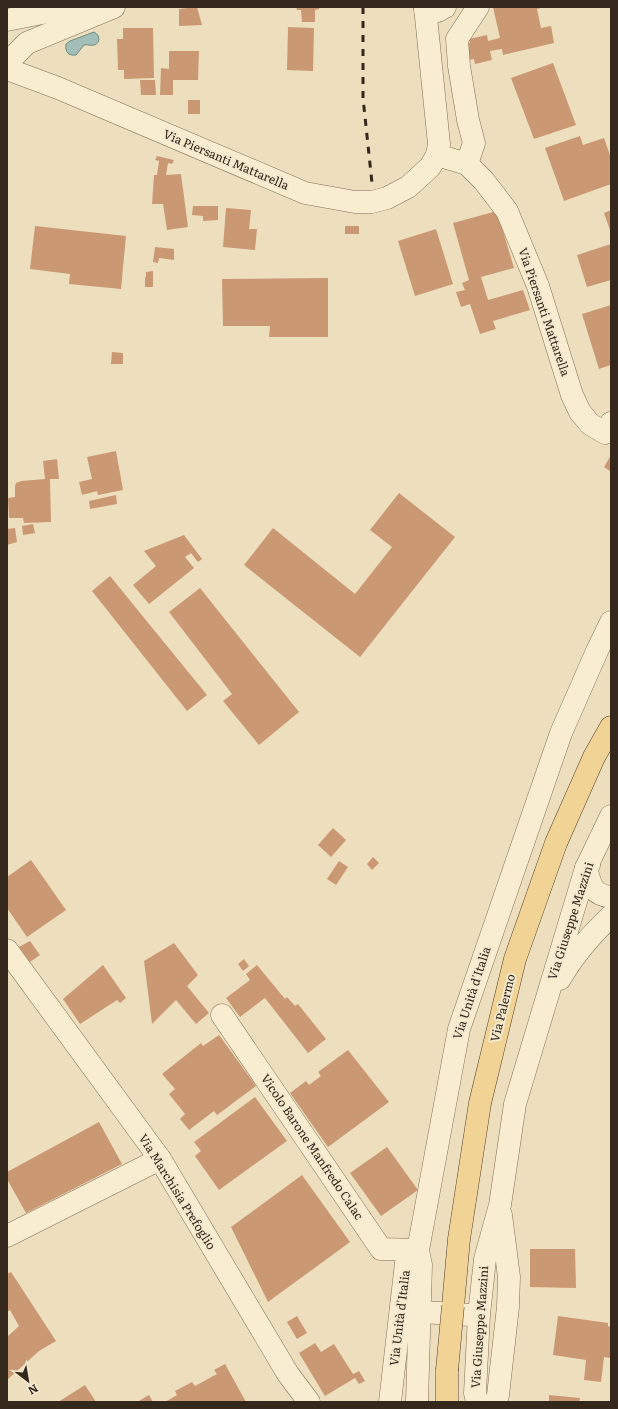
<svg xmlns="http://www.w3.org/2000/svg" width="618" height="1409" font-family="Literata,serif">
	<style>
		.water { fill: #a2beb6; stroke: #698c83 }
		.building { fill: #cb9874 }
		.lines { fill: none; stroke-linecap: round; stroke-linejoin: round }
		.minor-casing { stroke: #856f57; stroke-width: 23 }
		.major-casing { stroke: #523d2c; stroke-width: 23 }
		.minor { stroke: #f8ecd1; stroke-width: 22 }
		.major { stroke: #f1d395; stroke-width: 22 }
		.rail { stroke: #34271c; stroke-width: 3; stroke-dasharray: 7 7; stroke-linecap: butt }
		.major-bridge-casing { stroke: #523d2c; stroke-width: 23; stroke-linecap: butt }
		.major-bridge { stroke: #f1d395; stroke-width: 22 }
		.labels { text-anchor: middle; stroke-width: 4; stroke-linejoin: round; paint-order: stroke }
		.street-label { font-size: 12px; fill: #34271c; stroke: #f4e9ce }
	</style>
	<rect width="100%" height="100%" fill="#eddfbe"/>
	<path class="water" d="M94 32C100 35 101 43 94 45 90 46 88 44 84 45L76 55C68 56 65 52 66 44L70 41Z"/>
	<g class="building">
		<polygon points="197,7 202,25 179,26 179,9"/>
		<polygon points="296,7 319,7 319,9 315,10 315,22 302,22 301,10 297,10"/>
		<polygon points="493,7 544,7 537,9 541,28 551,26 554,43 503,55 502,49 490,51 492,60 475,64 474,59 465,61 462,45 470,43 469,39 487,35 488,41 500,38"/>
		<polygon points="288,27 314,28 313,71 287,70"/>
		<polygon points="123,28 153,28 154,78 124,79 124,70 118,70 117,39 123,39"/>
		<polygon points="169,51 199,51 198,80 173,80 173,95 160,95 161,68 169,69"/>
		<polygon points="553,63 576,125 534,139 511,78"/>
		<polygon points="140,80 155,80 156,95 141,95"/>
		<rect x="188" y="100" width="12" height="14"/>
		<polygon points="580,136 583,145 604,138 611,158 611,184 564,201 545,148"/>
		<polygon points="157,156 174,160 172,164 168,163 166,175 181,174 188,227 167,230 163,204 152,204 154,175 157,175 159,161 155,160"/>
		<polygon points="193,206 218,206 218,220 203,221 203,216 192,215"/>
		<polygon points="226,208 251,210 249,229 257,229 255,250 223,247"/>
		<polygon points="611,210 611,233 604,213"/>
		<polygon points="497,211 514,268 481,277 488,300 523,290 530,310 493,321 496,329 480,334 470,304 461,307 456,292 465,290 462,283 469,280 453,223"/>
		<polygon points="35,226 126,236 121,289 69,284 70,274 30,269"/>
		<rect x="345" y="226" width="14" height="8"/>
		<polygon points="436,229 453,284 415,296 398,241"/>
		<polygon points="611,244 611,280 587,287 577,255"/>
		<polygon points="155,247 174,249 174,260 159,258 158,263 153,262"/>
		<polygon points="153,271 153,287 145,287 145,277 146,277 146,272"/>
		<polygon points="328,278 328,337 269,337 270,326 223,326 222,279"/>
		<polygon points="611,305 611,365 599,369 582,314"/>
		<polygon points="112,352 123,353 123,364 111,364"/>
		<polygon points="116,451 123,490 98,495 97,491 82,495 79,482 92,479 87,457"/>
		<polygon points="611,455 611,472 604,467"/>
		<polygon points="57,459 59,479 50,479 51,522 24,523 23,518 9,518 8,498 15,497 15,486 16,483 21,481 45,479 43,461"/>
		<polygon points="399,493 455,537 360,657 244,565 273,528 355,594 392,547 370,530"/>
		<polygon points="116,495 117,504 90,509 89,501"/>
		<polygon points="33,524 35,533 23,535 22,526"/>
		<polygon points="15,528 17,542 7,545 7,529"/>
		<polygon points="184,535 202,559 198,562 191,553 185,557 194,568 149,604 133,585 156,566 144,551"/>
		<polygon points="110,576 207,695 187,711 92,591"/>
		<polygon points="200,588 299,712 259,745 223,701 232,694 169,612"/>
		<polygon points="333,828 346,840 331,857 318,845"/>
		<polygon points="373,857 379,863 372,870 367,864"/>
		<polygon points="31,860 66,910 27,937 7,908 7,877"/>
		<polygon points="339,861 348,867 336,885 327,879"/>
		<polygon points="30,941 40,955 30,962 19,947"/>
		<polygon points="174,943 198,975 187,986 209,1013 196,1024 176,1000 152,1024 144,961"/>
		<polygon points="244,959 249,966 243,971 238,964"/>
		<polygon points="103,965 126,998 120,1003 117,1000 80,1024 63,999"/>
		<polygon points="257,965 285,999 287,997 295,1006 298,1004 326,1039 308,1053 265,998 240,1017 226,998 250,980 246,974"/>
		<polygon points="219,1035 256,1086 217,1115 214,1111 189,1130 180,1119 185,1114 169,1094 175,1089 162,1074 201,1043 203,1046"/>
		<polygon points="348,1050 389,1102 328,1147 290,1093 306,1081 309,1085 321,1076 318,1072"/>
		<polygon points="255,1097 287,1141 219,1190 195,1156 201,1151 194,1142"/>
		<polygon points="99,1122 122,1164 26,1213 7,1179 7,1172"/>
		<polygon points="387,1147 418,1190 381,1216 350,1173"/>
		<polygon points="302,1175 350,1242 268,1302 231,1227"/>
		<polygon points="530,1249 575,1249 576,1288 530,1287"/>
		<polygon points="11,1272 56,1341 39,1351 7,1380 7,1337 19,1326 10,1310 7,1312 7,1274"/>
		<polygon points="297,1316 307,1333 297,1339 287,1322"/>
		<polygon points="558,1316 608,1323 608,1326 611,1327 611,1358 604,1357 601,1382 584,1380 586,1360 553,1355"/>
		<polygon points="315,1343 321,1352 334,1344 353,1374 359,1371 365,1381 359,1384 355,1378 325,1396 299,1353"/>
		<polygon points="225,1364 246,1402 165,1402 177,1395 175,1391 192,1382 195,1386 217,1374 214,1370"/>
		<polygon points="85,1385 96,1402 58,1402"/>
		<polygon points="149,1395 153,1402 137,1402"/>
		<polygon points="549,1395 580,1398 579,1402 549,1402"/>
	</g>
	<g class="lines">
		<defs>
			<g id="minor">
				<polyline points="425,10 438,11 445,7"/>
				<polyline points="7,20 72,7"/>
				<polyline points="7,63 27,43 114,7"/>
				<polyline points="7,69 58,88 305,193 355,202 372,202 387,198 408,187 430,167 437,155 439,144 425,7"/>
				<polyline points="437,155 467,164 484,181 507,211 538,286 572,395 580,412 590,424 605,433 611,423"/>
				<polyline points="467,164 474,143 468,120 459,66 457,39 478,7"/>
				<path d="M589 865 586 868C591 885 591 894 611 897"/>
				<polyline points="7,950 160,1159 288,1374 309,1402"/>
				<path d="M560 979C574 954 590 936 611 916"/>
				<polyline points="222,1015 381,1249 418,1250"/>
				<polyline points="7,1236 160,1159"/>
				<polyline points="405,1311 471,1315"/>
				<polyline points="390,1402 406,1263 418,1250 459,1029 561,733 597,651 611,622"/>
				<polyline points="417,1402 421,1265 418,1250"/>
				<polyline points="477,1402 475,1393 479,1315 485,1259 500,1205 515,1104 586,868 611,816"/>
				<polyline points="496,1402 498,1395 508,1307 509,1277 501,1215"/>
			</g>
			<g id="major">
				<polyline points="453,1306 459,1239 480,1103 515,959 556,843 594,757 611,727"/>
				<polyline points="447,1370 447,1402"/>
			</g>
		</defs>
		<use href="#minor" class="minor-casing"/>
		<use href="#major" class="major-casing"/>
		<use href="#minor" class="minor"/>
		<use href="#major" class="major"/>
		<polyline class="rail" points="363,7 363,98 372,183"/>
		<defs>
			<polyline id="major-bridge" points="447,1370 453,1306"/>
		</defs>
		<use href="#major-bridge" class="major-bridge-casing"/>
		<use href="#major-bridge" class="major-bridge"/>
	</g>
	<g class="labels">
		<g class="street-label">
			<text transform="translate(226 160) rotate(23)" y="4">Via Piersanti Mattarella</text>
			<text transform="translate(544 312) rotate(71)" y="4">Via Piersanti Mattarella</text>
			<text transform="translate(571 921) rotate(-72)" y="4">Via Giuseppe Mazzini</text>
			<text transform="translate(472 993) rotate(-72)" y="4">Via Unità d'Italia</text>
			<text transform="translate(503 1008) rotate(-76)" y="4">Via Palermo</text>
			<text transform="translate(312 1147) rotate(56)" y="4">Vicolo Barone Manfredo Calac</text>
			<text transform="translate(177 1192) rotate(58)" y="4">Via Marchisia Prefoglio</text>
			<text transform="translate(400 1318) rotate(-83)" y="4">Via Unità d'Italia</text>
			<text transform="translate(480 1327) rotate(-86)" y="4">Via Giuseppe Mazzini</text>
		</g>
	</g>
	<rect width="618" height="1409" fill="none" stroke="#34271c" stroke-width="16"/>
	<g transform="translate(28 1381) rotate(149)" stroke="#f4e9ce" stroke-width="3" paint-order="stroke">
	<path d="M0-3L7 15L0 10L-7 15Z" fill="#34271c"/>
	<text y="-6" font-size="11" font-weight="bold" text-anchor="middle" fill="#34271c">N</text>
	</g>
</svg>
